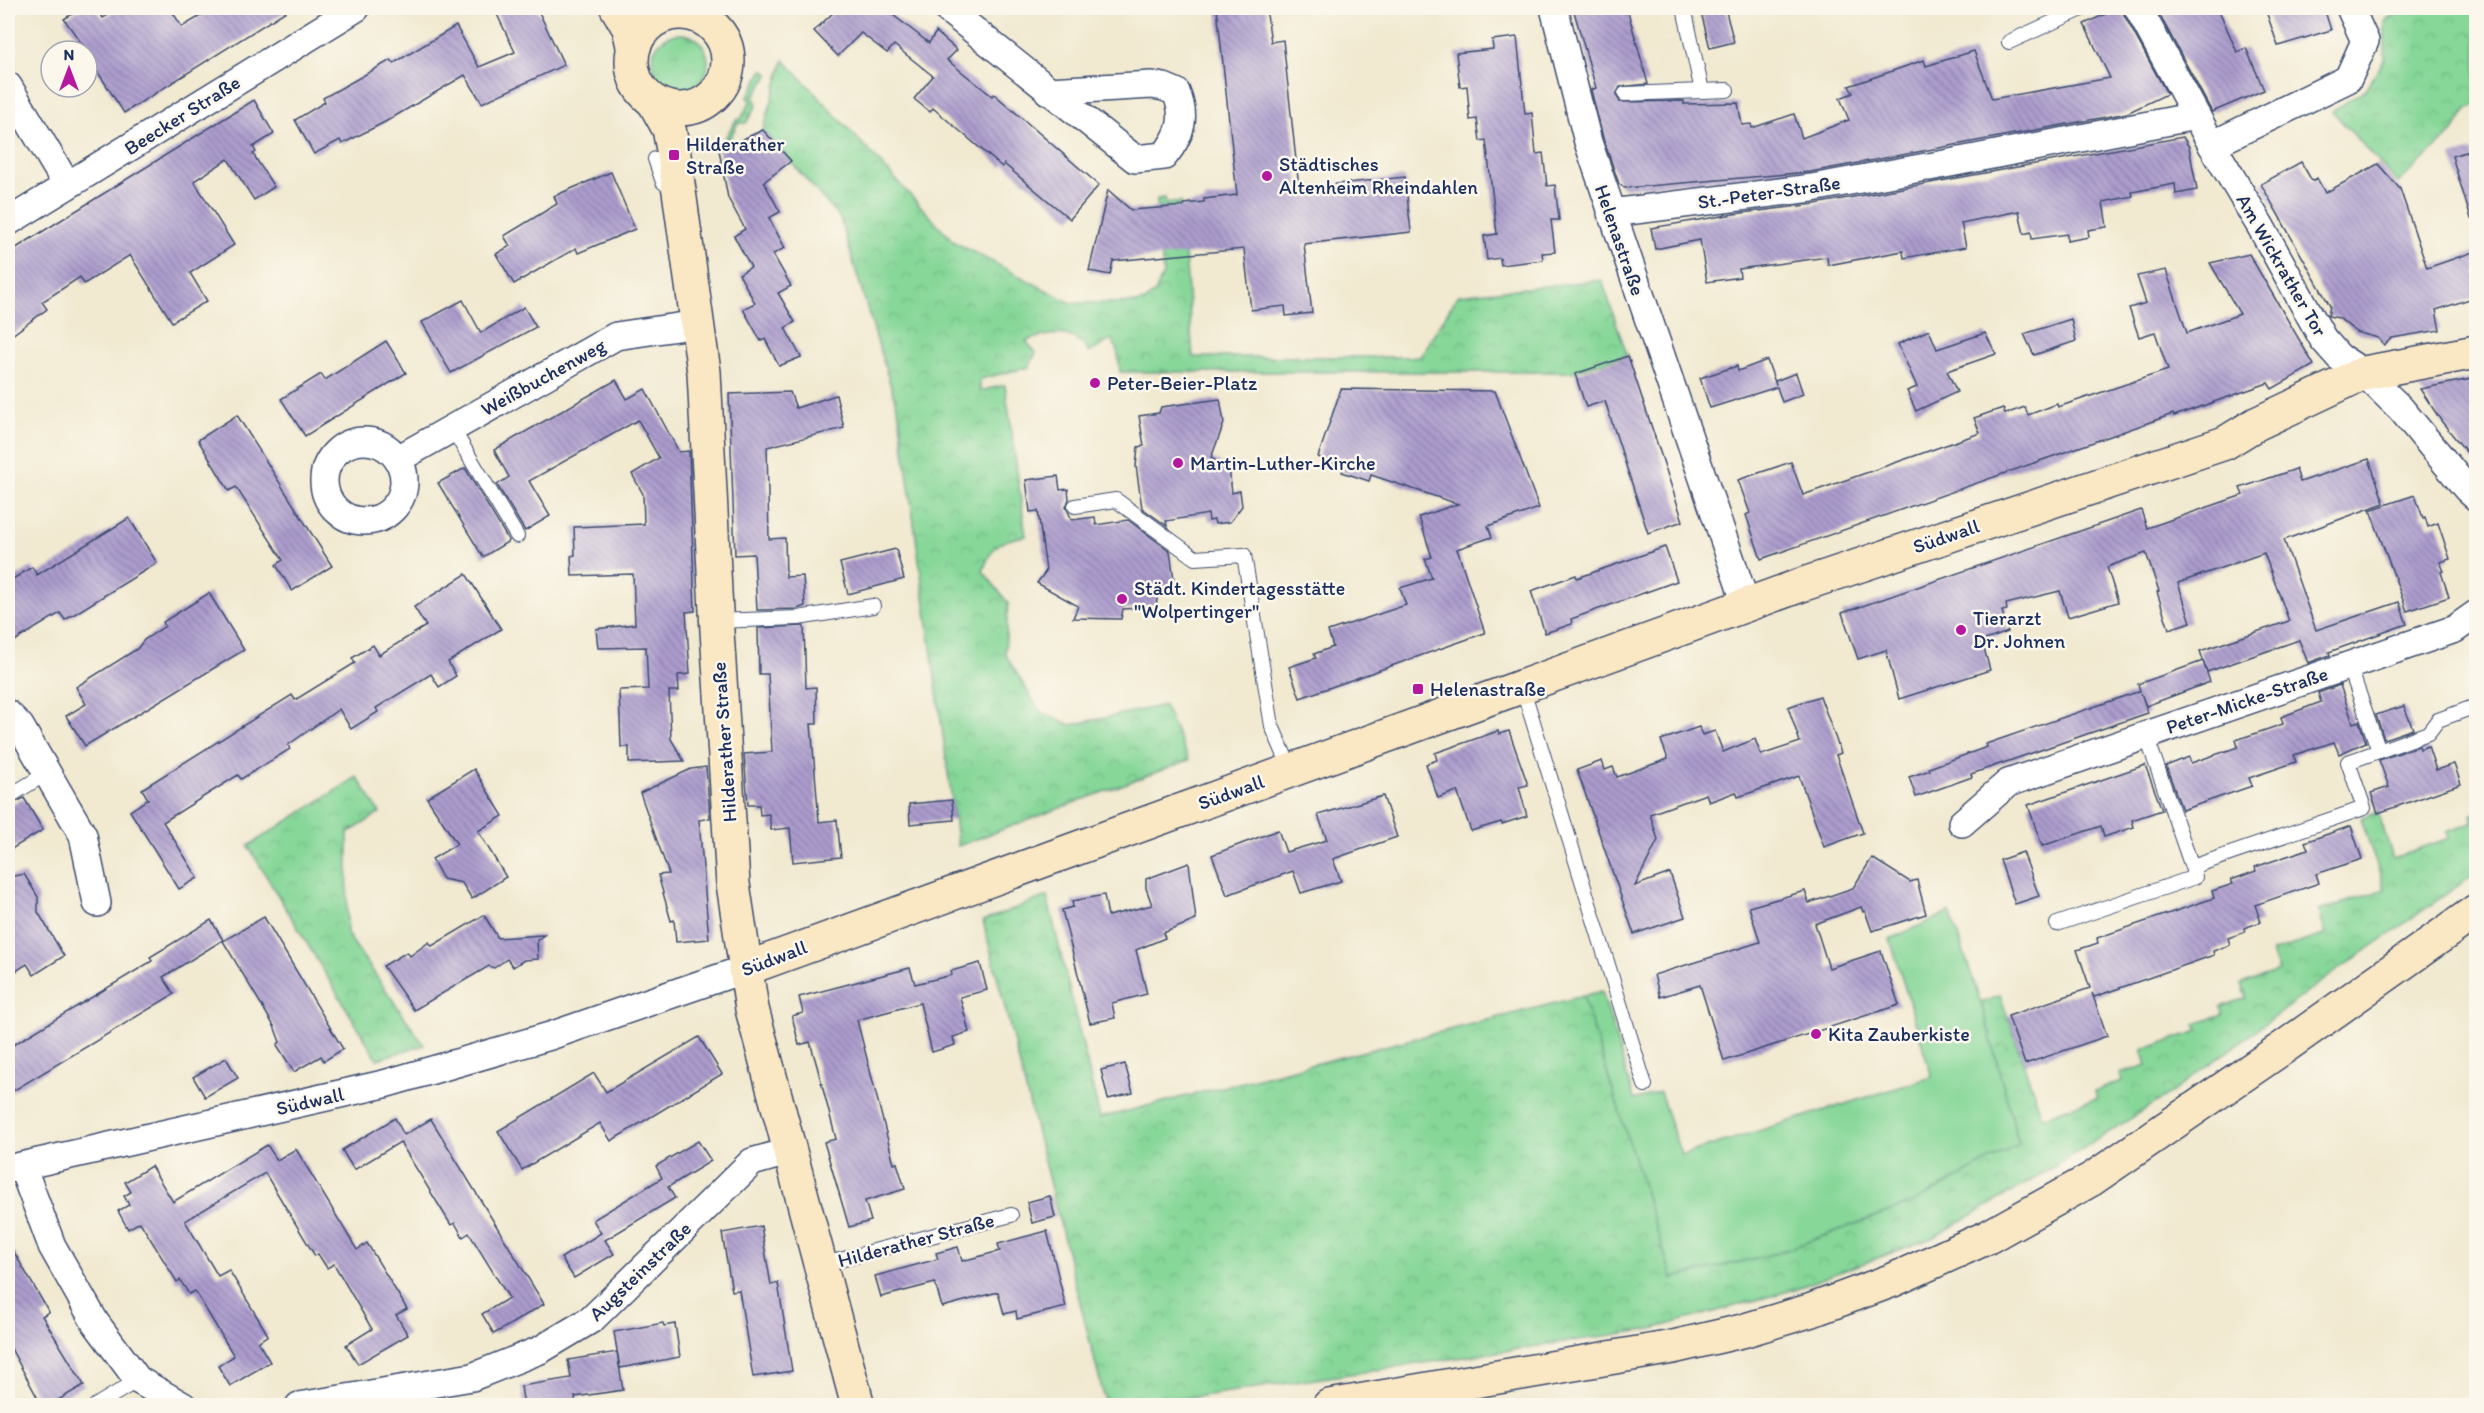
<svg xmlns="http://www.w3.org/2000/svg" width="2484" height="1413" font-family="Itim,sans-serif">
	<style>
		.grass { fill: url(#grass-tufts); stroke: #50837b; stroke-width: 1.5 }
		.park { fill: url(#park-crowns); stroke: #50837b; stroke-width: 1.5 }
		.garden { fill: #86d798; stroke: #50837b; stroke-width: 1.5 }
		.building { fill: url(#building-back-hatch) }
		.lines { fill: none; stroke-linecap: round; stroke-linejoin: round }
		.lane-casing { stroke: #3b4b6f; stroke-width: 16 }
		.street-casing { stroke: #3b4b6f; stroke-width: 30 }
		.secondary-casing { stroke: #3b4b6f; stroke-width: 36 }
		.lane { stroke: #fff; stroke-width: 14 }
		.street { stroke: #fff; stroke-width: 27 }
		.secondary { stroke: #fae7c3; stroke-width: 33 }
		.poi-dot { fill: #b5179e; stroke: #fbf7ec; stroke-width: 2 }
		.labels { text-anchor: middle; stroke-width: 5; stroke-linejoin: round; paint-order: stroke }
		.street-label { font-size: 20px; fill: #1b2f5e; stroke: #fbf7ec }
		.poi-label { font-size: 20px; fill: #1b2f5e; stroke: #fbf7ec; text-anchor: start }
	</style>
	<defs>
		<pattern id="grass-tufts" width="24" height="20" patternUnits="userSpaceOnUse" patternTransform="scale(1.5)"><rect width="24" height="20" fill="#86d798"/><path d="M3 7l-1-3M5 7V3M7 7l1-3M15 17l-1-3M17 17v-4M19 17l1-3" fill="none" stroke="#73b985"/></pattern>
		<pattern id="park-crowns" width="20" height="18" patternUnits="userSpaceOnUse" patternTransform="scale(1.5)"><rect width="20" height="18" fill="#86d798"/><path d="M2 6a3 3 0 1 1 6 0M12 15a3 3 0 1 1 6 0" fill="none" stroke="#73b985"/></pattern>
		<pattern id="building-back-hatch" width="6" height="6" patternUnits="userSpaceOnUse" patternTransform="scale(1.5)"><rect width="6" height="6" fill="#ac9ccd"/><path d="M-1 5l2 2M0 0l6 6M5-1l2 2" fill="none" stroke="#8b80aa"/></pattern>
	</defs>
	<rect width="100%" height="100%" fill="#fbf7ec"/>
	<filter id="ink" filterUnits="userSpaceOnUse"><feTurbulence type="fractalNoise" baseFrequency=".0167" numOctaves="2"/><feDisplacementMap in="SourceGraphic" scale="12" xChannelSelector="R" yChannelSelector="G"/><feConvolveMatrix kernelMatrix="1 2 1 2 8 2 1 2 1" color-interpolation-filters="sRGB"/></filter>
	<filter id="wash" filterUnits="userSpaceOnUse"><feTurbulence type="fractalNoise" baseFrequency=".008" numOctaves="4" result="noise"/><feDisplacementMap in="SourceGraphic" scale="24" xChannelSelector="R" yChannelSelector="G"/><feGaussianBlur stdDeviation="1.35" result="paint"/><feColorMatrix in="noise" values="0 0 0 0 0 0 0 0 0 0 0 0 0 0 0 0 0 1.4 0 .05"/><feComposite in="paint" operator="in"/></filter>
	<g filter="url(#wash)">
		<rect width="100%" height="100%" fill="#f1e9d0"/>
		<g class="grass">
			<circle cx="680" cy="62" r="28"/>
			<polygon points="763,70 769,74 754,97 757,105 746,123 738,123 726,146 719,149 736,120 741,119 751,100 748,97"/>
		</g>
		<g class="park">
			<polygon points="2405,8 2476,8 2476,105 2467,109 2454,131 2398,183 2332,111 2366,89 2385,59 2385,20"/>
			<path d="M784 60 954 242 1071 303H1136L1145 301 1156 291 1163 274 1157 199 1165 198 1166 204 1181 202 1193 357H1420L1458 295 1602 280 1627 355 1572 372H1120L1118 353 1112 339 1089 353C1075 328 1049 333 1026 341L1036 353 1029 367 980 379V391L1005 385 1026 536C999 540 992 545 983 571L1008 603 1005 654 1040 712 1071 725 1164 705 1189 760 958 846 899 413 840 218 763 130Z"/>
			<polygon points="357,777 380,813 348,833 347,934 424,1045 377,1059 248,846"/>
			<polygon points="2378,812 2393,858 2449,838 2447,832 2474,822 2472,815 2476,813 2476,873 2331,975 2167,1096 2029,1182 1934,1237 1789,1291 1652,1329 1134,1406 1106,1405 983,921 1047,896 1100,1118 1583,996 1673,1278 2019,1145 1981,1003 2000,995 2042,1117 2097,1098 2095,1091 2122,1081 2120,1074 2147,1065 2142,1050 2198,1031 2195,1024 2223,1015 2220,1007 2246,998 2241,984 2278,971 2272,952 2326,934 2319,911 2385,889 2361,819"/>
		</g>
		<polygon class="garden" points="1950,912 1981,1003 2019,1144 1914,1202 1778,1253 1672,1278 1583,996 1602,991 1634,1100 1660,1092 1681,1155 1932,1077 1890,939"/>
		<g id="blocks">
			<g class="building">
				<polygon points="82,8 96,8 103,18 120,8 170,8 182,27 214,8 291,8 124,113 87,55 87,51 64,19"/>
				<polygon points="494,8 537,8 564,65 482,103 465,75 385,122 342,144 340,140 314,154 295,120 325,102 323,98 391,60 394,63 456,26 479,67 515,52"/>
				<polygon points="838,8 884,8 929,43 936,32 957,50 947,60 992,96 994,94 1099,185 1070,219 1004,164 1002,167 933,108 930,112 914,99 933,76 894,45 887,53 861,33 838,56 814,31"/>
				<polygon points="1217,8 1266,8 1271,42 1283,40 1299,188 1405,177 1411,232 1304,244 1312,313 1286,316 1285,306 1251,310 1244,249 1113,261 1110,275 1089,271 1108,190 1131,210 1184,206 1184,204 1204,202 1204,199 1237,195"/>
				<polygon points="1573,8 1627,8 1648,84 1620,87 1616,95 1620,102 1684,101 1684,104 1738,103 1742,125 1751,124 1752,128 1794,114 1802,138 1849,120 1840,98 1853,93 1849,86 1924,60 1926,66 1974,51 1992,99 2110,78 2084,24 2118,8 2122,8 2124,15 2167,94 2127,113 1810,172 1625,188 1619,184 1603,138 1591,90 1596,88"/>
				<polygon points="1700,8 1725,8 1734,42 1710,48"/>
				<polygon points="2156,8 2218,8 2237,52 2246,48 2264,90 2212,112"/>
				<polygon points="2265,8 2324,8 2331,30 2278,46"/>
				<polygon points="1517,37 1525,114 1532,113 1536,154 1543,153 1547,186 1555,185 1559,220 1551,220 1555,252 1542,253 1543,260 1501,265 1500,258 1487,260 1484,236 1497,234 1486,140 1480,141 1477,119 1470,120 1467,86 1460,87 1456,53 1493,49 1492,40"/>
				<polygon points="254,100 274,134 253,147 256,152 253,154 274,187 254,200 228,159 194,181 234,245 190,273 207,301 172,322 130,255 84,284 80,277 42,302 47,309 8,338 8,253"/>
				<polygon points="763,130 791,161 764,182 780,212 769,218 785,248 773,254 791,286 778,293 795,322 785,328 801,357 779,366 765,339 761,341 743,309 755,303 739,274 751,267 734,236 745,229 728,198 719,150"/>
				<polygon points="2183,137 2189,147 2197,190 2176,194 2175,184 2132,192 2133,196 2103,202 2107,227 2088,230 2089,237 2067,241 2067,234 2032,239 2031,232 2024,234 2019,211 1961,223 1966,247 1904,258 1903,251 1828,265 1827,257 1739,269 1740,277 1707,282 1700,240 1655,249 1651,228 1734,214 1815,204"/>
				<polygon points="2472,150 2476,165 2476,218 2471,219 2452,156"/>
				<polygon points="2301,162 2312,181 2317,178 2325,193 2378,164 2400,189 2427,268 2476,251 2476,297 2436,310 2440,330 2392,338 2384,345 2378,338 2356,332 2339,318 2328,316 2330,306 2261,184"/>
				<polygon points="611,172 635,229 578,253 576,248 514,284 496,254 510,246 504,236 557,204 554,196"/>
				<polygon points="2249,254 2314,365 2272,389 2268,383 2174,416 2173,414 1761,559 1746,515 1750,513 1738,480 1791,462 1803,495 1980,433 1974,418 2003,408 2005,414 2025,407 2028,415 2057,404 2058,407 2168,370 2155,332 2139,337 2129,308 2146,303 2137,276 2166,270 2187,333 2240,314 2210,263"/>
				<polygon points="463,300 481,333 524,307 536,327 451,373 422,322"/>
				<polygon points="2071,319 2076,341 2034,355 2024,334"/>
				<polygon points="1929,330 1937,349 1985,333 1996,354 1947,371 1957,392 1916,411 1907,391 1917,387 1898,344"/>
				<polygon points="386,341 406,373 305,436 281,399 321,374 325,380"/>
				<polygon points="1628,356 1683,521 1648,533 1605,401 1586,407 1575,374"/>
				<polygon points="1767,360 1776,385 1775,381 1796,373 1803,394 1782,402 1777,387 1710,408 1700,378 1737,366 1738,371"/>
				<polygon points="2476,378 2476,464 2442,422 2420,389"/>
				<polygon points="616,380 627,399 645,389 679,452 689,451 695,611 686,612 690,674 678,675 679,691 669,691 671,739 684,761 629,763 629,747 621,747 619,690 648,689 646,647 598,648 596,629 635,624 633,574 572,576 571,556 575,555 574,527 644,524 643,494 632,474 659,458 638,420 529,481 550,516 525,531 497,485 509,477 494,450"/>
				<polygon points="1341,389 1495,391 1539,508 1488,526 1492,537 1457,549 1485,633 1300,698 1289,667 1316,658 1314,654 1333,647 1328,631 1406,605 1400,588 1432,578 1425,559 1432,557 1419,517 1458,504 1371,475 1369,481 1342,472 1344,466 1318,457"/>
				<polygon points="790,392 796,408 836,395 844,428 767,447 769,539 785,538 786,577 803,576 805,606 797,609 757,610 754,554 735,555 729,394"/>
				<polygon points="1220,399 1224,423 1211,458 1229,468 1232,493 1240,491 1242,506 1230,522 1215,524 1214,520 1209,521 1208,514 1166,521 1167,526 1142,508 1136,466 1138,447 1144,446 1139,416 1159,413 1161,407"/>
				<polygon points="237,415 332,566 292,591 276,565 283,560 236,487 229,491 198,440"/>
				<polygon points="2369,459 2384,503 2284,540 2316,630 2399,602 2407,624 2329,652 2330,655 2308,663 2299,640 2207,672 2200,651 2289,621 2264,553 2178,583 2191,622 2169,629 2157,592 2159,591 2146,553 2107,567 2118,602 2068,617 2060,591 2006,604 2007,610 2002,611 2008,632 1982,641 1990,670 1899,699 1886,650 1858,659 1842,613 2141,510 2147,528 2243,495 2240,488 2296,469 2300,482"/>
				<polygon points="465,468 509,541 483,557 438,483"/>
				<polygon points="1058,476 1060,490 1068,489 1069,499 1066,507 1072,520 1095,517 1096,525 1128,520 1170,551 1175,587 1158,590 1156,607 1123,609 1121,619 1073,618 1078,606 1037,583 1046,571 1038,511 1030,512 1026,480"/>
				<polygon points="2415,495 2423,518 2425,517 2428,527 2438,523 2450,559 2440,562 2444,571 2441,572 2449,597 2407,611 2370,510"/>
				<polygon points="129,518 157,563 65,620 60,613 8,645 8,582 32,567 37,575"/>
				<polygon points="1665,547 1677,581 1571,619 1572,624 1545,633 1531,591 1576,575 1577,578"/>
				<polygon points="896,549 904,579 848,594 840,563"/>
				<polygon points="466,574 501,629 448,662 456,676 439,687 431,674 376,708 378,712 351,729 339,709 288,745 290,749 241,779 238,775 163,822 198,878 179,889 130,811 148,799 142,789 292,695 295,700 355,663 352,658 373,645 379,655 426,626 414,607"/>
				<polygon points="209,593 244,650 85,746 66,716 86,704 76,687 137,649 144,640 165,626 163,622"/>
				<polygon points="804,626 806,688 816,687 817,724 811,724 819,822 837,820 841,857 793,862 790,828 771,830 769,814 760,815 759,805 748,805 744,754 772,752 768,674 759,674 758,628"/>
				<polygon points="2203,661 2210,682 2146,706 2141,693 2148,713 1971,774 1972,777 1916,797 1909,777 1930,770 1929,768 1987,747 1986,744 2140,691 2138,684"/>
				<polygon points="2340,685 2353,723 2359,721 2366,742 2339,754 2334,742 2294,755 2296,762 2249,778 2252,786 2182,810 2166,766 2189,757 2191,763 2238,747 2236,740 2283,724 2281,717 2321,702 2318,693"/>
				<polygon points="1820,696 1841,753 1836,755 1863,833 1824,847 1799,776 1738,797 1736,792 1709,802 1706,794 1650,814 1658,840 1635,886 1670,873 1685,917 1634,934 1577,770 1602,761 1605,770 1613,767 1617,777 1668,759 1661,740 1699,727 1702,735 1715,731 1723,752 1755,739 1761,755 1800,742 1788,707"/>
				<polygon points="2404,706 2413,729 2384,739 2376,715"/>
				<polygon points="1498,731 1499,734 1509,731 1528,785 1519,787 1527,816 1502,824 1501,822 1471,831 1457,791 1438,798 1426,764 1437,760 1435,753"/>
				<polygon points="2419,746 2420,749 2428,746 2436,770 2454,764 2461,784 2378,813 2371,793 2389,787 2379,760"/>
				<polygon points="2145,765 2162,810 2132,820 2134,827 2104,837 2101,826 2042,846 2028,805"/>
				<polygon points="706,767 710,818 699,820 709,939 676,942 674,920 671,921 658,875 669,874 640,793 691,769"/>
				<polygon points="474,769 503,816 478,831 506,877 472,899 462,883 443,879 432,859 457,844 427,798"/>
				<polygon points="1383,796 1397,837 1333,859 1341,881 1301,893 1293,871 1227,895 1212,855 1278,830 1286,852 1327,840 1318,815"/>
				<polygon points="24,798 43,830 8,851 8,806"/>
				<polygon points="952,800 954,820 910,824 909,804"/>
				<polygon points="2351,826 2362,859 2316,874 2319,883 2255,905 2261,922 2244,928 2245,932 2228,938 2230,945 2213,951 2214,955 2094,997 2092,993 2107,1036 2025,1064 2008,1016 2090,988 2077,950 2098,943 2097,938 2214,898 2212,891 2233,884 2231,880 2256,871 2255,867 2308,849 2305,842"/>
				<polygon points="2023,852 2039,896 2015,904 2000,860"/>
				<polygon points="1872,858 1910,882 1917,880 1926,914 1872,931 1865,911 1863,912 1861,907 1815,924 1829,968 1881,951 1899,1005 1724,1061 1700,985 1660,997 1654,975 1760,942 1749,907 1805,891 1809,903 1853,888"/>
				<polygon points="1189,863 1196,920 1163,933 1165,938 1136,950 1147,994 1112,1003 1115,1018 1090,1023 1062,910 1073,907 1072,901 1104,895 1108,916 1152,905 1146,888 1146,879"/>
				<polygon points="24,874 38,897 38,912 64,956 34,975 27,964 8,976 8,877"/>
				<polygon points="484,915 498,938 544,935 537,940 538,959 524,960 513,967 507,959 494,968 489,966 414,1010 383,966 407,952 410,956 429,942 432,946"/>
				<polygon points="264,917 343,1049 324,1061 321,1056 294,1072 277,1045 280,1042 274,1026 223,941"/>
				<polygon points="211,920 223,940 163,977 174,994 8,1094 8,1048 152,961 150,957"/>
				<polygon points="980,963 987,990 960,997 969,1032 953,1037 955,1045 932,1052 920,1003 857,1020 894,1164 897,1163 905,1189 865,1201 871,1221 849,1227 824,1142 836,1139 817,1066 810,1042 799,1045 792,1016 803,1013 799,997 910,968 915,984 952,975 951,971"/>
				<polygon points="699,1037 722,1074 611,1141 600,1123 522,1170 498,1131 594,1073 606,1092"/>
				<polygon points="226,1058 238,1078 205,1097 193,1077"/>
				<polygon points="1125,1064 1133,1093 1108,1099 1101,1070"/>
				<polygon points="395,1118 404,1135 431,1119 544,1304 494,1334 482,1314 509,1298 469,1233 463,1237 455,1223 451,1225 400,1142 354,1170 342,1150"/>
				<polygon points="698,1141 711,1161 668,1187 675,1198 605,1240 614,1254 574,1278 561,1258 601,1233 593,1220 662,1178 656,1166"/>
				<polygon points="267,1145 277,1160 296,1149 357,1250 367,1243 407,1309 396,1315 408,1335 358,1364 346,1345 372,1329 334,1264 327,1268 318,1254 315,1256 265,1173 185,1221 218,1276 229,1270 268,1335 258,1342 270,1362 230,1386 218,1366 234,1356 195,1291 189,1294 180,1280 177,1282 140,1222 128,1229 118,1211 129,1205 124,1196 131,1192 125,1182 151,1166 173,1202"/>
				<polygon points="1050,1196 1055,1217 1032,1223 1027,1202"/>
				<polygon points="761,1226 771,1285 778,1283 792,1371 753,1377 739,1290 732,1291 722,1233"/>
				<polygon points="1047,1231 1066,1307 1017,1319 1016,1311 1004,1314 998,1292 942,1307 935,1283 881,1297 875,1276 938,1259 936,1253 958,1247 962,1261 1000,1251 998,1244"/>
				<polygon points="8,1242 49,1312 42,1316 84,1385 48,1406 42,1406 8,1343"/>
				<polygon points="663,1323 664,1326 675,1324 680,1357 620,1368 614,1332"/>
				<polygon points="617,1352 623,1390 575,1397 576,1406 524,1406 521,1386 571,1378 568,1360"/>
			</g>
		</g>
	</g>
	<g filter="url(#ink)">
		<use href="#blocks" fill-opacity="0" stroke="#3b4b6f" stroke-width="1.5"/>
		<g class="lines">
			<defs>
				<g id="lane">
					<polyline points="1684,8 1702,91"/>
					<polyline points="2009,42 2084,8"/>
					<polyline points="1625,94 1727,90"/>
					<polyline points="655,159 663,182 670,188"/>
					<polyline points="452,428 517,536"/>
					<polyline points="1075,506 1116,500 1195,558 1244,555 1272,726 1291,770"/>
					<polyline points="716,621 798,618 873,606"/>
					<polyline points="1522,686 1645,1085"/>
					<polyline points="2146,735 2192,867"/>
					<polyline points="2379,751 2428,733 2438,720 2476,706"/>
					<polyline points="8,797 47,773"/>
					<polyline points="2057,924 2195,877 2192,867 2364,808 2348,762 2379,751 2349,665"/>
					<polyline points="821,1265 1011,1215"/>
					<polyline points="95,1406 138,1380"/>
				</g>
				<g id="street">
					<path d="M946 8 1135 159 1164 156C1181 135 1187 118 1176 92L1164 87 1152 85 1048 91"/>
					<polyline points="1554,8 1588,142 1746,604"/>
					<polyline points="2138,8 2212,145 2261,227 2323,339 2339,357 2364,373 2401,409 2467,489 2476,497"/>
					<polyline points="8,86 67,185"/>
					<polyline points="2212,145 2348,79 2365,41 2350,8"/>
					<polyline points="1929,167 2196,116"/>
					<polyline points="1611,213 1812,188 1926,167"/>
					<polyline points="8,222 356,8"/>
					<circle cx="364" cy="481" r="40"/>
					<polyline points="398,459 616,336 698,324"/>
					<polyline points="8,714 20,726 83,835 97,903"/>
					<polyline points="1962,823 2008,783 2455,629 2476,614"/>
					<polyline points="22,1166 52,1246 95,1322 138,1380 183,1406"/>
					<polyline points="8,1169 384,1084 550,1036 745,969"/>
					<polyline points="299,1406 472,1377 540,1350 592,1319 752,1162 791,1151"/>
				</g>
				<g id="secondary">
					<polyline points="617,8 629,28 633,46"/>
					<circle cx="680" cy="61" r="48"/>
					<polyline points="654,102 669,129 674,155 704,372 717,631 733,884 752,1009 858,1406"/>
					<polyline points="745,969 1804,584 2225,443 2256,424 2364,373 2476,352"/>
					<polyline points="1329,1406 1673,1347 1742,1331 1812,1310 1893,1280 1988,1237 2092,1179 2287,1045 2476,911"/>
				</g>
			</defs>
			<use href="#lane" class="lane-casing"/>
			<use href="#street" class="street-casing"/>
			<use href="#secondary" class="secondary-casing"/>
			<use href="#lane" class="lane"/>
			<use href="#street" class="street"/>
			<use href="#secondary" class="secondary"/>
		</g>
	</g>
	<g class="poi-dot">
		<rect x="668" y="149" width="12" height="12" rx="3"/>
		<circle cx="1267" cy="176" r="6"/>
		<circle cx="1095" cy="383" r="6"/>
		<circle cx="1178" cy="463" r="6"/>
		<circle cx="1122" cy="599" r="6"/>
		<circle cx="1961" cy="630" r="6"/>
		<rect x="1412" y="683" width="12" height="12" rx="3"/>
		<circle cx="1816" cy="1034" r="6"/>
	</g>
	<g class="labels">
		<g class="street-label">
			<text transform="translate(182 115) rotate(-32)" y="7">Beecker Straße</text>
			<text transform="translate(1769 192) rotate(-8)" y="7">St.-Peter-Straße</text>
			<text transform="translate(1620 240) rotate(71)" y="7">Helenastraße</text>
			<text transform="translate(2282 265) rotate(60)" y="7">Am Wickrather Tor</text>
			<text transform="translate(543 377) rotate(-29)" y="7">Weißbuchenweg</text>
			<text transform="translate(1946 536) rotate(-19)" y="7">Südwall</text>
			<text transform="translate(2247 700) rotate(-19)" y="7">Peter-Micke-Straße</text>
			<text transform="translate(724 742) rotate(-94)" y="7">Hilderather Straße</text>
			<text transform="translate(1231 792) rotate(-20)" y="7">Südwall</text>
			<text transform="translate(774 958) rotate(-21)" y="7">Südwall</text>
			<text transform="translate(310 1101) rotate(-13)" y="7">Südwall</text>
			<text transform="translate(916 1240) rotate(-15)" y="7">Hilderather Straße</text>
			<text transform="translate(640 1271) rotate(-44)" y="7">Augsteinstraße</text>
		</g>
		<g class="poi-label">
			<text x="686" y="151">Hilderather<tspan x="686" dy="23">Straße</tspan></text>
			<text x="1279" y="171">Städtisches<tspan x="1279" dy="23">Altenheim Rheindahlen</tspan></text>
			<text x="1107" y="390">Peter-Beier-Platz</text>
			<text x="1190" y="470">Martin-Luther-Kirche</text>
			<text x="1134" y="595">Städt. Kindertagesstätte<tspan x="1134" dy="23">"Wolpertinger"</tspan></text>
			<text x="1973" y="625">Tierarzt<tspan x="1973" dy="23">Dr. Johnen</tspan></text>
			<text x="1430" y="696">Helenastraße</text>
			<text x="1828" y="1041">Kita Zauberkiste</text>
		</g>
	</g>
	<rect width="2484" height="1413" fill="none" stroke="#fbf7ec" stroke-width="30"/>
	<g transform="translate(69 69)"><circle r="28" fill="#fbf7ec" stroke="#a1a7b3" stroke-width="1.5"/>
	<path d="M0-4.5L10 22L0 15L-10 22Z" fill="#b5179e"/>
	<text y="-9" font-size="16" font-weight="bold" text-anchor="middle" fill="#1b2f5e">N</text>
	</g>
</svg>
